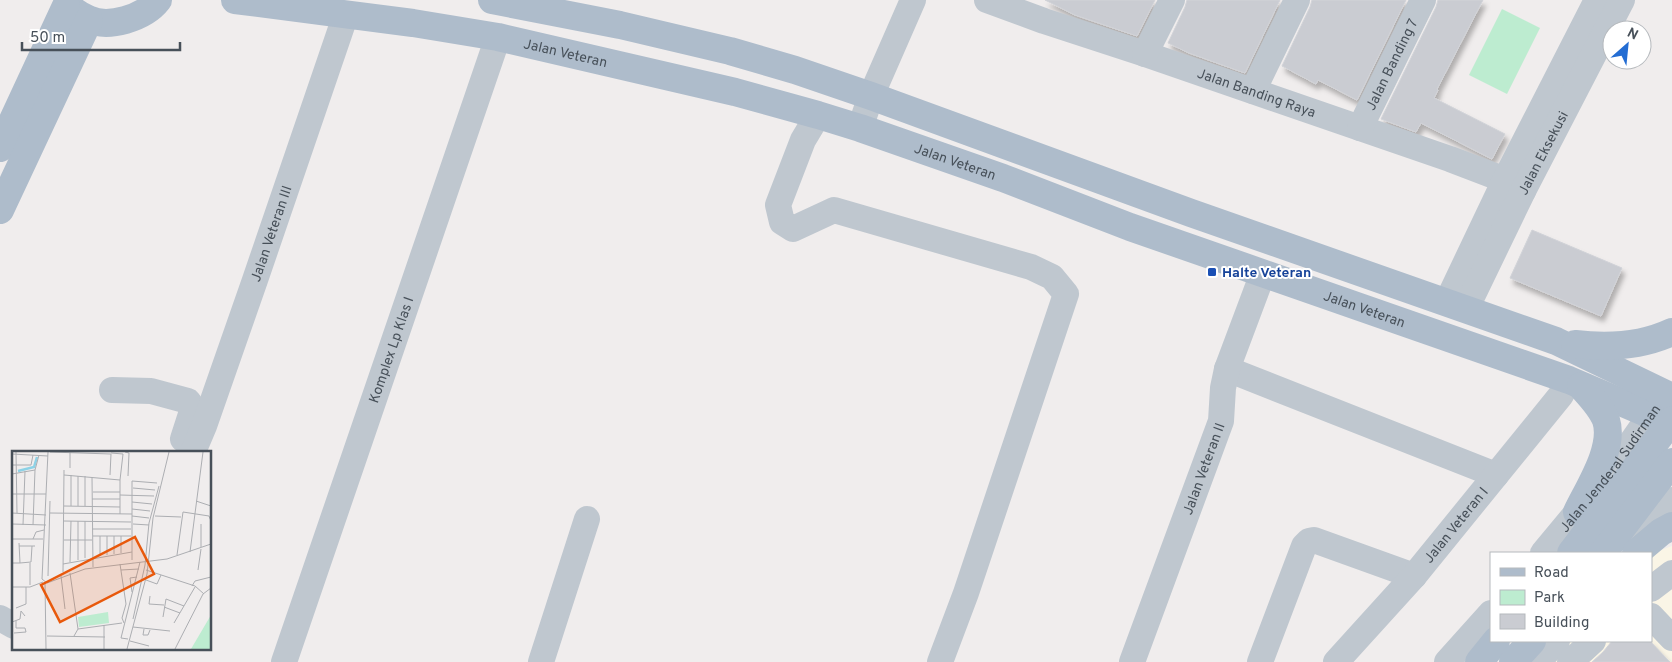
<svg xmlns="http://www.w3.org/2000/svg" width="1672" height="662" font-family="Overpass,sans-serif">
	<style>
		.commercial { fill: #faf5e6 }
		.green { fill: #bdecd0 }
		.building { fill: #caccd2; stroke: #d1d3d8; filter: url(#shadow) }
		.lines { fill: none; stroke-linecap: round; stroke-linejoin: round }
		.minor { stroke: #bfc7cf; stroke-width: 26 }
		.major { stroke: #aebccb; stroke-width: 28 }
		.transit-dot { fill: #1a4fb4; stroke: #fff; stroke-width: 2 }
		.labels { text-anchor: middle; stroke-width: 4; stroke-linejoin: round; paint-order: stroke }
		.street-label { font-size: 14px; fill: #475059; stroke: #fff }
		.transit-label { font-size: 14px; font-weight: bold; fill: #164399; stroke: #fff; text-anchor: start }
		.inset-river { fill: none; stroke: #8dd2e6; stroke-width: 2.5 }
		.inset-road { fill: none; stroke: #acaeb2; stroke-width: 1 }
		.view { fill: #e8590c; fill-opacity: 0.15; stroke: #e8590c; stroke-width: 2.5 }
		.inset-edge { fill: none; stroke: #475059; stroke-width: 2.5 }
	</style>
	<defs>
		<filter id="shadow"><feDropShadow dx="3" dy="5.5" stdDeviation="2.5" flood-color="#0004"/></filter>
	</defs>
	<rect width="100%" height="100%" fill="#f0eded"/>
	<polygon class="commercial" points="1672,546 1672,662 1549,662 1569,641 1651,641 1651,556 1653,553"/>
	<polygon class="green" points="1502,9 1540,28 1507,94 1469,75"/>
	<g class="building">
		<polygon points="1045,0 1155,0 1137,36 1075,15"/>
		<polygon points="1187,0 1280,0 1245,73 1189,53 1168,43 1185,7"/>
		<polygon points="1312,0 1406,0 1357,100 1318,80 1316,84 1282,66 1310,7"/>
		<polygon points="1438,0 1483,0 1437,89 1438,90 1434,98 1505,134 1492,159 1421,123 1416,132 1381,119 1436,7"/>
		<polygon points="1532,230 1622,268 1601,316 1510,278"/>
		<polygon points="1612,641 1650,641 1670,662 1592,662 1603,652"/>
	</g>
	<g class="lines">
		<g class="minor">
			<path id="s1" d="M987 0 1044 21 1145 54 1450 159 1505 180 1523 191"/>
			<polyline points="1145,54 1172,0"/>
			<polyline points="1253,91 1297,0"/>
			<polyline points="818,115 803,140 778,205 782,222 793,229 834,210 1031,267 1052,277 1066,294 966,593 940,662"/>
			<polyline points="860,128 871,96 913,0"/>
			<path id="s2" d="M1360 128 1423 0"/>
			<polyline points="1447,302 1505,180 1597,0"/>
			<path id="s3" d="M1466 309 1523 191 1622 0"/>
			<polyline points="1227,369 1496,475"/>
			<polyline points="112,390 151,391 188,401 193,408 183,439"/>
			<path id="s4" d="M193 452 204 426 255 280 346 14"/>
			<polyline points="1639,546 1672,500"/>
			<path id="s5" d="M1543 553 1612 470 1663 397"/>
			<polyline points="1651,589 1672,573"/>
			<polyline points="1651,616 1672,638"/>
			<polyline points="0,618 14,626"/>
			<path id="s6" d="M284 662 498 37"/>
			<polyline points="541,662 587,519"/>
			<path id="s7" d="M1132 662 1221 421 1223 388 1227 369 1263 273"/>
			<polyline points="1260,662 1304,546 1309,541 1314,540 1414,576"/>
			<path id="s8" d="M1336 662 1414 576 1561 395 1569 380"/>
			<polyline points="1447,662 1491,613"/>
			<polyline points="1538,662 1557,641"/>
			<polyline points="1570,662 1593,641"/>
		</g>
		<g class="major">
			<path id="s9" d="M235 0 413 23 498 37 735 92 818 115 860 128 1003 178 1130 227 1569 380 1672 424"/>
			<polyline points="492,0 620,25 730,51 795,70 871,96 1191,213 1556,341 1672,397"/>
			<path d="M74 11C78 14 83 17 88 19 108 29 144 18 158 0"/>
			<polyline points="0,148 66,6"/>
			<polyline points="0,210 89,20"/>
			<path d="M1575 344C1608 348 1642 346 1672 332"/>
			<path d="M1577 512C1589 487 1615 448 1606 420 1601 407 1590 396 1581 386"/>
			<polyline points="1571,553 1672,420"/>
			<polyline points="1603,553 1672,462"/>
			<polyline points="1636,553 1661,532 1672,526"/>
			<polyline points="1479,662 1496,641"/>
			<polyline points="1513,662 1532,641"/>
		</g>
	</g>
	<rect class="transit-dot" x="1207" y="267" width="10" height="10" rx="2.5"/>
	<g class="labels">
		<g class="street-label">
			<text dy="5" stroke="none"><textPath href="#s9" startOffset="335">Jalan Veteran</textPath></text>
			<text dy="5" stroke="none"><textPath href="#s2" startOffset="71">Jalan Banding 7</textPath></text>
			<text dy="5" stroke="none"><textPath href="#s1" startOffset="285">Jalan Banding Raya</textPath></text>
			<text dy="5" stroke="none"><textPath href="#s3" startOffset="174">Jalan Eksekusi</textPath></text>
			<text dy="5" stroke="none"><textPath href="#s9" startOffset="740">Jalan Veteran</textPath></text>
			<text dy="5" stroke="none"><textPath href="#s4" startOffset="232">Jalan Veteran III</textPath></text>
			<text dy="5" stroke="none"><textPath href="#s9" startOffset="1175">Jalan Veteran</textPath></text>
			<text dy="5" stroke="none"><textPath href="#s6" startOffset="330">Komplex Lp Klas I</textPath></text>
			<text dy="5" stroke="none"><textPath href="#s5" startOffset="108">Jalan Jenderal Sudirman</textPath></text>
			<text dy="5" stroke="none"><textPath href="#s7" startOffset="206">Jalan Veteran II</textPath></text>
			<text dy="5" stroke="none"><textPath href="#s8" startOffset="182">Jalan Veteran I</textPath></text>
		</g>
		<g class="transit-label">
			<text x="1222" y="277">Halte Veteran</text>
		</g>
	</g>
	<g transform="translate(12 451)">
		<rect width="199" height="199" fill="#f0eded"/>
		<path d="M96 161 97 172 67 176 66 166ZM199 164V198H179Z" fill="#bdecd0"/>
		<path class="inset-river" d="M6 20 22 16 25 6"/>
		<path class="inset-road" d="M4 1 5 62M38 1 99 3 98 24M58 1V17M113 1 117 2 116 25M99 2 111 3 108 29M0 3 36 5M0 14H19L21 4M0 23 23 19M52 24 108 29M59 24V55M66 25V55M73 25V55M80 26 81 116M108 29V63M121 37 143 39M81 41H108M0 43H34M108 44 142 45M80 48H108M184 50 199 55M120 51 140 53M52 55 108 56M120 58 138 60M0 62 34 64M38 62 120 63M120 65 137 67M143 65 169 66M51 70 119 71M73 70V107M0 73 34 74M121 73 137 74M11 74 13 20M21 74 23 19 27 4M80 78H119M81 85H119M88 85V105M95 85V104M102 85V103M109 85V102M0 88H31M21 88 24 81 32 79M52 89H80M7 95H23M189 96V73M178 101 191 1M165 104 171 61 197 65 199 70M66 109V70M120 109V30L145 32M58 111 59 70M0 112H8L7 92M8 112 19 111 20 95M18 112V134M51 113 120 101M108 113 114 153 110 167 112 172M109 119 127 118M134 119 183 135 192 143M186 119 189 98M51 121 52 19M58 122 66 178M36 125 38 50M49 125 53 158M134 129 145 133 149 124M33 132 34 198M35 132 73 118 155 108 199 93M35 132 30 128 36 1M180 135 183 130 199 126M0 136H18L31 131M120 141 118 127 125 126M138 145 137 153 152 154M152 156 168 162M4 157 14 153V136M151 166 154 148 172 155M121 168 133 114 137 72 147 35M0 171 8 168 9 160 13 165M162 172 183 136M92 174V198M121 176 158 180M132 178 131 184H136L138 179M2 182 14 181 13 177H4V170M35 185 93 186M62 185 66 178 110 172M116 188 109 187 128 111M118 190 137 195M115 198 135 123 141 67 157 1M163 198 191 143 199 137"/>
		<path class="view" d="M123 86 142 123 48 171 29 134Z"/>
		<rect width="199" height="199" class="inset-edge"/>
	</g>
	<rect x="1490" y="552" width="162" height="90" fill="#ffffff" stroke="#b5b9bd"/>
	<rect x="1500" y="568" width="25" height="8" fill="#aebccb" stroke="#b5b9bd"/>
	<text x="1534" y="577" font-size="15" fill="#475059">Road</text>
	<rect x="1500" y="590" width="25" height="15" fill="#bdecd0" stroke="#b5b9bd"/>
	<text x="1534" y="602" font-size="15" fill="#475059">Park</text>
	<rect x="1500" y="614" width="25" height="15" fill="#caccd2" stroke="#b5b9bd"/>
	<text x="1534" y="627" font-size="15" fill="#475059">Building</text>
	<g transform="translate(1627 45) rotate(27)"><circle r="24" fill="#ffffff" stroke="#b5b9bd"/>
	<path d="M0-4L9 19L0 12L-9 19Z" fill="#236dd3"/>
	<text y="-8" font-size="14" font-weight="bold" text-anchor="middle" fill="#475059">N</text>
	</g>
	<path d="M22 42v8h158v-8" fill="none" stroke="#475059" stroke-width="2.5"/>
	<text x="30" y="42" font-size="15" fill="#475059" stroke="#ffffff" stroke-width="4" paint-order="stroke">50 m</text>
</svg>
